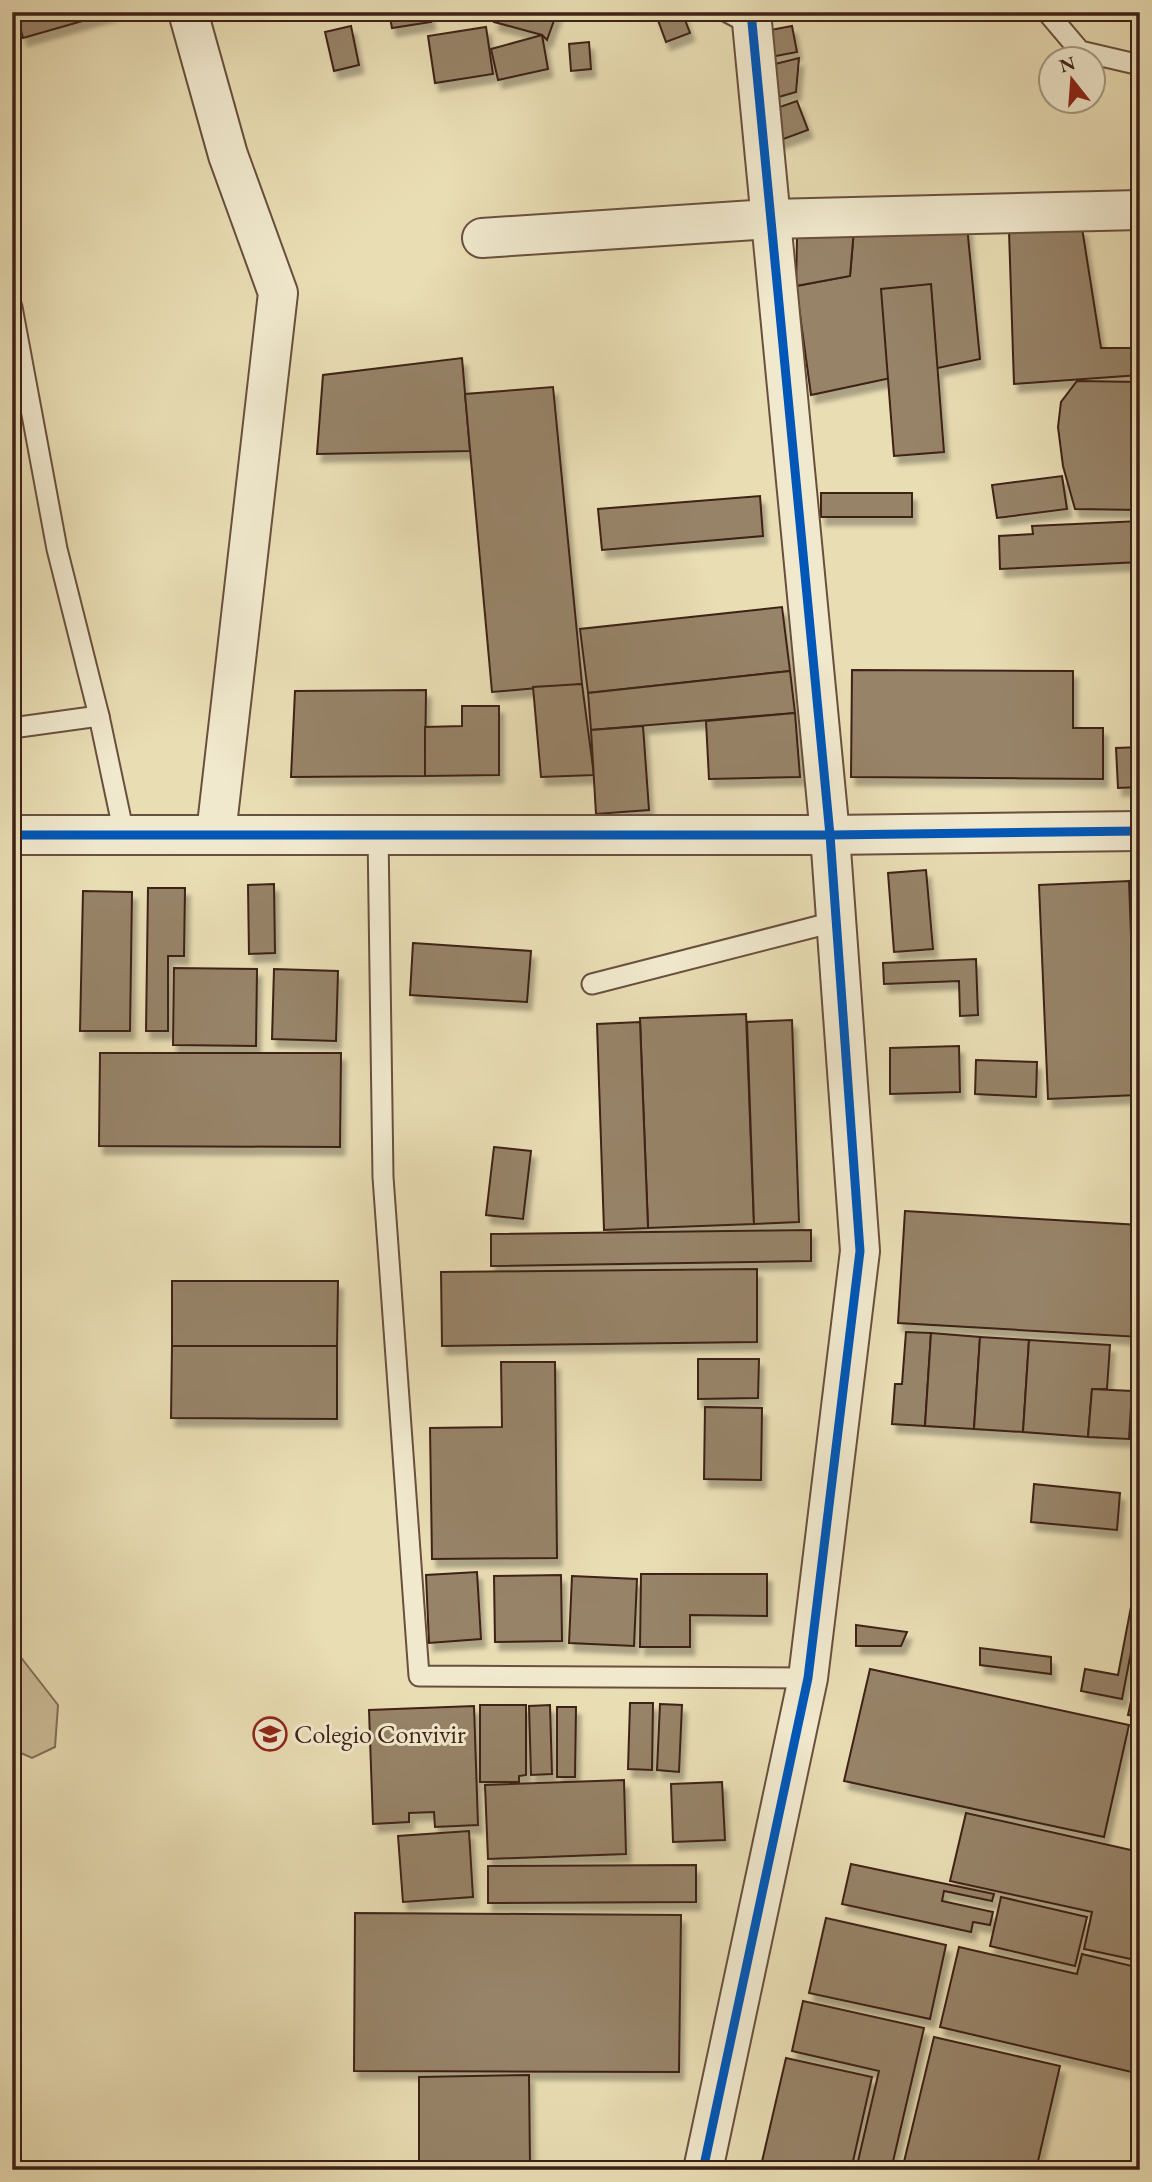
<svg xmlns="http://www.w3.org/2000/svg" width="1152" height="2182" font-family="'EB Garamond',serif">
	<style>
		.green { fill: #ccbd99; stroke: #856f58; stroke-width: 2 }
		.building { fill: #978368; stroke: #3e2116; stroke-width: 2; filter: url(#shadow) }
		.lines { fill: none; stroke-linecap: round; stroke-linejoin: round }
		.service-casing { stroke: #69503e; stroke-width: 23 }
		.minor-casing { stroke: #69503e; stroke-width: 42 }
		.service { stroke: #f1e9ce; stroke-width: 19 }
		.minor { stroke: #f1e9ce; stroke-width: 38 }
		.cycleway-casing { stroke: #f1e9ce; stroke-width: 13 }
		.cycleway { stroke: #0057b8; stroke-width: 9 }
		.labels { text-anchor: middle; stroke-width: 6; stroke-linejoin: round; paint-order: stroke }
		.poi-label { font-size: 26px; fill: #3e2116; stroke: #f1e9ce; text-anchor: start }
	</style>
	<defs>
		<filter id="shadow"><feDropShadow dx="4.5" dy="8" stdDeviation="2" flood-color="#0004"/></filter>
	</defs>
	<rect width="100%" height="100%" fill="#e9ddb4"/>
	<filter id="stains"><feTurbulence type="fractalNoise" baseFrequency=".00286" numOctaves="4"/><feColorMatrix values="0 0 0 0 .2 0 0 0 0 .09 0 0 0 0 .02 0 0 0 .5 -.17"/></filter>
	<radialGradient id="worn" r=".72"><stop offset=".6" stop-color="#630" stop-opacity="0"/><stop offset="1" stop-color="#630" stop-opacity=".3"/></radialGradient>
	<polygon class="green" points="12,1646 58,1705 55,1747 32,1758 12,1749"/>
	<g class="building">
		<polygon points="16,12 114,12 23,38"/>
		<polygon points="389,12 429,12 431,22 392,28"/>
		<polygon points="497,12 557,12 547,40 542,35 494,22"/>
		<polygon points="655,12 682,12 690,33 666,42"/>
		<polygon points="351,26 359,65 334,71 325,32"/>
		<polygon points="792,26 797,52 765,58 760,32"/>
		<polygon points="486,27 493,74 435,83 428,36"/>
		<polygon points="542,35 548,69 498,80 491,49"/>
		<polygon points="589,42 591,69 571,71 569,44"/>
		<polygon points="799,58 796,92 772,99 763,67"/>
		<polygon points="797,101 808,130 778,141 768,111"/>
		<polygon points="967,226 980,359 811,395 796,286 850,276 854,229"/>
		<polygon points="1082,228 1101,348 1140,348 1140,375 1014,384 1009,231"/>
		<polygon points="854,229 850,276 796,286 797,238"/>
		<polygon points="931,284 944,452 894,456 881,289"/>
		<polygon points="462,358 470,451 317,454 323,375"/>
		<polygon points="1077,381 1140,382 1140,510 1075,509 1063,466 1058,427 1061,402"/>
		<polygon points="553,387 582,684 492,692 465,394"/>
		<polygon points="1062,476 1067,509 997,518 992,485"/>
		<rect x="821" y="493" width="91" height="24"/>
		<polygon points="760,496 763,536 602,550 598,509"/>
		<polygon points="1140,521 1140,562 1000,569 999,536 1033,534 1032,526"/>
		<polygon points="782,607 790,671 588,693 580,629"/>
		<polygon points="852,670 1073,671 1073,728 1103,728 1103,779 851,777"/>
		<polygon points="790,671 795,713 591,730 588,693"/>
		<polygon points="582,684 594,775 541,777 533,687"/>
		<polygon points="426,690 425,776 291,777 295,691"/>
		<polygon points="462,706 499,706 499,775 425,776 425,727 462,726"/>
		<polygon points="795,713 800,777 709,779 706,721"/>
		<polygon points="643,726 649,810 596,814 591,730"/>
		<polygon points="1140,747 1140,787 1118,788 1116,748"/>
		<polygon points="926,870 933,949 894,952 888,873"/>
		<polygon points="1140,880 1140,1095 1137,1095 1129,881"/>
		<polygon points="1129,881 1137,1095 1048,1099 1039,885"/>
		<polygon points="274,884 275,953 249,954 248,885"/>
		<polygon points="148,888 185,888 184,956 168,956 168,1031 146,1031"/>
		<polygon points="83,891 132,892 130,1031 80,1031"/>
		<polygon points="413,943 531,951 527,1002 410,995"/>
		<polygon points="976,959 978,1015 960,1016 959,981 884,984 883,963"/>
		<polygon points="174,968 257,969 256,1046 173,1045"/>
		<polygon points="274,969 338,971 336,1041 272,1039"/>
		<polygon points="746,1014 754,1224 648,1228 640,1018"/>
		<polygon points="792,1020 799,1222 754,1224 747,1022"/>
		<polygon points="640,1022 648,1228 604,1230 597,1024"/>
		<polygon points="959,1046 960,1092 890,1094 890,1048"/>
		<polygon points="100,1053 341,1053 340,1147 99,1146"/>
		<polygon points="976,1060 1037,1062 1036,1097 975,1094"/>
		<polygon points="494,1147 531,1151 523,1219 486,1215"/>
		<polygon points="905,1211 1140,1225 1140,1337 898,1323"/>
		<polygon points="811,1230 811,1261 491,1266 491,1234"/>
		<polygon points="757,1269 757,1342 442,1346 441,1272"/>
		<polygon points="172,1281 338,1281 337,1346 172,1346"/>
		<polygon points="906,1332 931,1333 925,1426 892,1424 895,1384 902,1384"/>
		<polygon points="931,1333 980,1337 974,1429 925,1426"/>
		<polygon points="980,1337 1029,1340 1023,1432 974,1429"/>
		<polygon points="1029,1340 1110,1345 1107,1389 1092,1389 1088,1437 1023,1432"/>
		<polygon points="172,1346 337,1346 337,1419 171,1418"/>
		<polygon points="698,1359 759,1359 758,1398 698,1399"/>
		<polygon points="501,1362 555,1362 557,1558 432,1559 430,1428 502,1427"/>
		<polygon points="1092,1389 1132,1391 1129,1439 1088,1437"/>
		<polygon points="705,1407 762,1408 761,1480 704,1479"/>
		<polygon points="1034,1484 1120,1493 1117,1530 1031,1522"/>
		<polygon points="477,1572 481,1639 429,1643 426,1575"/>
		<polygon points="641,1574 767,1574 767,1616 690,1615 690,1647 640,1647"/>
		<polygon points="561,1575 562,1641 495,1642 494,1576"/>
		<polygon points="572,1576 637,1579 634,1646 569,1643"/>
		<polygon points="1134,1591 1140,1593 1140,1648 1132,1647 1122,1699 1081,1691 1085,1669 1118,1675"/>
		<polygon points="856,1625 907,1632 901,1646 856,1646"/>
		<polygon points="980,1648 1051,1657 1051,1674 980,1665"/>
		<polygon points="1140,1659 1140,1717 1128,1715"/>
		<polygon points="870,1669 1129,1725 1104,1837 844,1781"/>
		<polygon points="630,1703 653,1703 652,1770 628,1769"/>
		<polygon points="660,1704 682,1705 679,1772 657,1770"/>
		<polygon points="480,1705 526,1705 526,1775 519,1776 519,1782 480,1782"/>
		<polygon points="550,1705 552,1774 531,1775 529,1706"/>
		<polygon points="474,1706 478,1825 435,1827 434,1812 409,1813 409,1822 373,1824 369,1710"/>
		<polygon points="557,1707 576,1707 575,1777 557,1777"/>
		<polygon points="624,1780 626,1854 488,1859 485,1785"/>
		<polygon points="722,1782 725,1840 673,1842 671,1784"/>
		<polygon points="966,1813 1140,1852 1140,1961 1084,1949 1092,1912 950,1881"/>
		<polygon points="469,1831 473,1897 403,1902 398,1836"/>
		<polygon points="851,1864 994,1894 992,1901 944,1891 942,1901 993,1912 990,1925 973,1922 971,1932 842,1904"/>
		<polygon points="696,1865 696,1902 488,1903 488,1866"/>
		<polygon points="1001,1897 1087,1917 1075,1966 990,1946"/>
		<polygon points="355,1913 681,1915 679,2072 354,2071"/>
		<polygon points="826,1918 946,1945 930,2019 809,1993"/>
		<polygon points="959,1947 1077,1974 1082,1954 1140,1968 1140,2074 940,2027"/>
		<polygon points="803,2001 924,2028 891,2170 856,2170 879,2071 792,2051"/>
		<polygon points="934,2037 1060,2066 1036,2170 902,2170"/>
		<polygon points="786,2058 872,2077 851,2170 760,2170"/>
		<polygon points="529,2075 530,2165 419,2166 419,2077"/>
	</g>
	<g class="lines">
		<defs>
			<g id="service">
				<polyline points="727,12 753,26"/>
				<polyline points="1047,12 1080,51 1140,65"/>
				<polyline points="12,307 57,549 99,716 124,834"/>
				<polyline points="12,728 99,716"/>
				<polyline points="378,834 383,1177 419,1676 808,1678"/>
				<polyline points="592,984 834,922"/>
			</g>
			<g id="minor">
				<polyline points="188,12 228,155 278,293 216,834"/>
				<polyline points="482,238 770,219 1140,210"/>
				<polyline points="12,835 830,835 1140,831"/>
				<polyline points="703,2170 808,1678 860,1251 830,835 751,12"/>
			</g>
		</defs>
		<use href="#service" class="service-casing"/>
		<use href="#minor" class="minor-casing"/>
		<use href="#service" class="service"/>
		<use href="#minor" class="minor"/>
		<defs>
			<g id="cycleway">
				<polyline points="12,835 830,835 1140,831"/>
				<polyline points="703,2170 808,1678 860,1251 830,835 751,12"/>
			</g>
		</defs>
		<use href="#cycleway" class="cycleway-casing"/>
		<use href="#cycleway" class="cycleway"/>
	</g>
	<defs>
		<symbol id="school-ring" viewBox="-11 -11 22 22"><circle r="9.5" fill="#f1e9ce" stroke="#8f2418" stroke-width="1.5"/><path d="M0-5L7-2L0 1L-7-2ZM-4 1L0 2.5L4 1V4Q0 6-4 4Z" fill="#8f2418"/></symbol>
	</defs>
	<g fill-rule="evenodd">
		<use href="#school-ring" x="251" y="1715" width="38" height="38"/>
	</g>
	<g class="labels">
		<g class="poi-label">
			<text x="294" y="1743">Colegio Convivir</text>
		</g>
	</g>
	<rect width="1152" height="2182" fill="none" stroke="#e9ddb4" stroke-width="42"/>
	<rect x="14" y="14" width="1124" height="2154" fill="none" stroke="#3e2116" stroke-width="3.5"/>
	<rect x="21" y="21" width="1110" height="2140" fill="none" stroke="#3e2116" stroke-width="2"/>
	<g transform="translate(1072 80) rotate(343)"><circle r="33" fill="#f1e9ce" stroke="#a99984" stroke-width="2"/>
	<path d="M0-5L12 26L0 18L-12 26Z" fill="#8f2418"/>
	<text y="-10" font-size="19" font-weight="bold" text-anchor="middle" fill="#3e2116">N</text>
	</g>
	<rect width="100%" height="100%" filter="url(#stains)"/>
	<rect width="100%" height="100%" fill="url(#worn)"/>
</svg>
